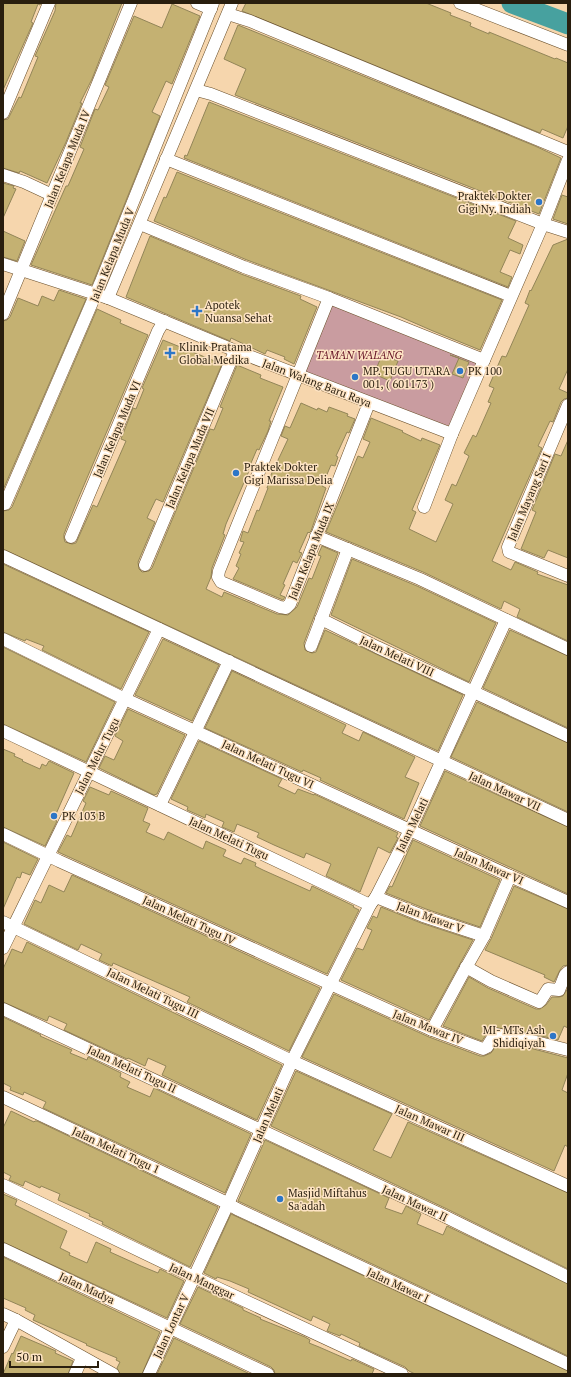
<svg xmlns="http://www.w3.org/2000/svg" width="571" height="1377" font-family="'PT Serif',serif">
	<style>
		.green { fill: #c99ca0 }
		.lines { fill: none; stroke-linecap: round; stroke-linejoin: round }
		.river { stroke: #47a19f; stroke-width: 21 }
		.building { fill: #c4b172; stroke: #928558 }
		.minor-casing { stroke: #6a4f2a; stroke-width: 13 }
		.minor { stroke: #fff; stroke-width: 12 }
		.poi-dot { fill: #2d76c7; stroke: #fee4c4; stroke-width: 1.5 }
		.labels { text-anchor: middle; stroke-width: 3; stroke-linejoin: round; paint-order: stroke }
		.street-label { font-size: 11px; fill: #291e0e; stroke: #fee4c4 }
		.poi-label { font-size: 11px; fill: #291e0e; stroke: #fee4c4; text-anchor: start }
		.park-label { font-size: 11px; font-style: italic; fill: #630f23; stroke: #fee4c4 }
	</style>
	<rect width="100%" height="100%" fill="#f6d6ad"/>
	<polygon class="green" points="329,302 482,360 454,426 434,424 300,374"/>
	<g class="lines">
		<polyline class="river" points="512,3 568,24"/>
	</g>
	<g class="building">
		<polygon points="3,3 41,3 40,5 38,4 31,22 33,23 3,90"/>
		<polygon points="56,3 122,3 92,79 80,103 82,103 66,142 47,183 20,171 19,173 3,168 3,120 8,119 19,97 21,98 38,57 35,56 55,11"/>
		<polygon points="246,3 426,3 451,13 450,15 471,23 470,26 489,34 489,32 555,59 556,58 568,63 568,126 563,138 542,129 540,133 242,11"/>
		<polygon points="172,4 200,16 172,84 166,81 152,112 160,116 92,285 31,265 66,186 68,186 84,149 80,147 95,109 98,110 109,87 105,85 134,16 162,28"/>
		<polygon points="238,25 535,146 561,158 539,214 235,95 246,69 224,59"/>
		<polygon points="209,102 516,221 508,238 523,245 520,254 510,250 500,272 512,277 508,287 184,158 185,155 187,156"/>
		<polygon points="177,172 502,300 480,350 433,331 401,317 247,260 154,221 164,197 166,198"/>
		<polygon points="3,183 14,186 13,188 16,189 3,218"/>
		<polygon points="562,195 568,197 568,224 553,219"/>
		<polygon points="3,231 25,241 17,261 3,257"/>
		<polygon points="150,236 241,274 301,296 300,299 317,307 294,364 284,359 285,357 267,350 265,354 231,338 230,341 126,297"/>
		<polygon points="568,239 568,369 559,389 568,393 568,398 564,399 561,402 553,422 550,421 538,446 542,448 492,561 511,570 515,562 538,572 537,574 568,585 568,641 517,617 520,609 504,601 501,609 423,572 326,532 358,456 363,458 370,442 363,439 371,418 403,431 402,432 421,441 422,438 440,445 412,510 416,512 409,529 436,542 453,504 445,500 452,484 456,486 469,456 464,453 473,435 476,437 491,403 488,402 494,388 489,386 502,356 506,357 529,305 525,303 530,290 531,291 553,245"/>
		<polygon points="59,290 86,299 3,490 3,321 7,320 10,317 18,298 38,306 42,296 54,301"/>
		<polygon points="97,309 121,320 120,323 148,335 78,499 64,534 64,538 65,542 72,544 76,543 93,505 97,507 126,441 121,439 133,408 136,409 144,389 142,388 163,340 222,364 163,502 156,499 147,518 155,522 138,562 139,569 142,572 149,571 152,568 210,429 214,430 223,408 220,407 237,365 261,375 260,378 283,387 269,421 271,421 268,431 259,450 257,449 248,470 249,471 226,524 223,534 225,535 212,568 211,577 206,589 222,597 224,592 277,614 288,615 297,607 309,578 312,579 321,556 318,555 322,546 338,553 304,643 305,650 312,653 316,652 325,630 463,695 438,751 3,549 3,511 9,510 12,507"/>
		<polygon points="382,355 398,361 390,381 374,374"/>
		<polygon points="450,355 469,362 463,378 452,374 459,358"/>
		<polygon points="301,403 317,410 318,408 327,412 329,407 348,414 347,416 355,419 349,433 347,432 336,456 338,457 335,466 331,465 322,486 326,488 311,531 309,533 308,532 299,552 302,553 297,563 293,561 283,584 285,585 280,595 285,597 283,600 233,579 239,568 236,566 241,554 239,553 244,542 240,541 243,531 248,533 257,510 259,511 268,488 267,488 270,477 288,439 281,436 285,426 290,428"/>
		<polygon points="568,440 568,558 548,550 544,558 521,549 536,512 532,510 555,454 561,456"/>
		<polygon points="352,559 417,586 496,623 469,682 331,615"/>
		<polygon points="3,564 149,632 121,689 42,650 44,646 26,639 25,641 3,632"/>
		<polygon points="510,630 568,656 568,728 483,688"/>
		<polygon points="163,639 219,665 192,721 135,695"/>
		<polygon points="3,647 115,702 86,762 3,724"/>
		<polygon points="232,671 346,725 342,733 359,741 363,732 415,757 405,777 419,783 404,819 320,780 321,778 303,770 302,772 205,728"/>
		<polygon points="477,702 568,743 568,812 451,757"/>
		<polygon points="128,709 185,735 157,794 154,795 99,768 105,756 114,760 123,741 115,736"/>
		<polygon points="199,741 282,779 278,786 295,794 298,789 314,795 314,794 398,833 396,837 398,838 390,853 378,847 360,892 326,876 331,864 306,853 304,858 274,845 257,837 259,833 237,824 234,832 222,827 224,822 206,814 205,818 187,810 188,807 171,799"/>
		<polygon points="3,749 15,754 14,756 23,760 22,761 40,769 42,764 46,766 49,761 74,773 56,814 58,815 55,820 57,821 45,846 3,827"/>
		<polygon points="445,771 568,827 568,894 420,826"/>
		<polygon points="90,787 109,795 111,791 148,808 143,821 150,824 146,832 164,840 168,832 203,849 206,841 226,850 223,856 241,864 244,858 256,863 255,866 263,870 310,891 312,886 354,906 353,907 359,910 327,974 58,852 67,835 71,837 86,803 83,801"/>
		<polygon points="413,840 500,880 480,927 426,909 386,893 390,886 392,887"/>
		<polygon points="3,842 38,859 30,875 22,872 20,878 17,877 3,909"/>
		<polygon points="72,875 320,988 289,1051 187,1002 190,997 113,963 112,966 99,960 102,954 81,944 78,950 24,924 35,900 41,903 49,885 64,892"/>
		<polygon points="514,886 568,909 568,965 563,966 560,970 554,982 544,977 545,975 485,950 491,939"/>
		<polygon points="381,907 421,923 473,940 429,1020 341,980 357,948 363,950 372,930 367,928 373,916 377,918"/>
		<polygon points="27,942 282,1065 257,1120 162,1075 166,1066 148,1058 145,1066 128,1058 127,1059 64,1030 67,1024 49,1016 47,1021 3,1002 3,969 12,949 22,953"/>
		<polygon points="469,977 488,988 536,1009 540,1009 546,1005 552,997 559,997 563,996 568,988 568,1028 564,1026 558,1040 529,1033 492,1027 489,1030 482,1041 443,1026"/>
		<polygon points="334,994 429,1037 480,1056 484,1056 491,1053 499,1042 526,1047 568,1058 568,1073 562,1090 568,1093 568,1147 565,1145 554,1171 302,1057"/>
		<polygon points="3,1017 41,1035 40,1036 72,1050 70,1053 87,1060 88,1057 121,1073 120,1077 130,1082 127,1087 150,1097 154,1088 251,1134 225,1193 43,1108 46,1102 24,1092 23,1095 10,1090 11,1087 3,1083"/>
		<polygon points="296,1071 392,1114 373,1150 391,1158 408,1122 568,1193 568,1269 447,1209 271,1126"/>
		<polygon points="11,1111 34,1122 35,1121 37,1121 218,1207 190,1267 102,1224 103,1222 89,1216 90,1214 58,1200 60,1194 41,1186 40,1188 25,1181 23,1186 9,1180 11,1176 3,1172 3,1128"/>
		<polygon points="265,1140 389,1198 385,1208 402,1214 406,1206 421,1214 417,1224 443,1235 447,1226 568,1284 568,1356 238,1201"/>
		<polygon points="3,1194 17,1200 15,1205 67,1231 60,1248 70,1253 69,1255 87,1263 96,1242 111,1249 110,1252 141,1266 158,1273 160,1269 184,1281 167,1318 3,1242"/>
		<polygon points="231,1214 568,1371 568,1374 415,1374 409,1371 405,1367 359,1346 360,1343 341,1334 340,1336 327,1331 330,1324 313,1316 311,1321 248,1292 249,1289 230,1281 217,1277 216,1279 204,1273"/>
		<polygon points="3,1257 160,1332 142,1374 120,1374 117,1368 120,1362 116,1360 117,1358 86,1345 87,1344 33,1320 35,1315 25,1310 26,1308 3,1298"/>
		<polygon points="198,1287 243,1308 243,1310 261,1318 260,1319 305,1337 310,1340 309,1343 319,1347 351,1361 352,1359 374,1369 372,1374 275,1374 274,1370 271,1367 180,1324"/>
		<polygon points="21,1336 56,1351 55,1353 73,1361 68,1374 3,1374 12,1353 13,1354"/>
		<polygon points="174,1338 250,1374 157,1374"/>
	</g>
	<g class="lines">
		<defs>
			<g id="minor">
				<polyline points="197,3 211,9"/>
				<polyline points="460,3 568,45"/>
				<polyline points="228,14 250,21 568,152"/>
				<polyline points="196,90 211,94 543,224 568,232"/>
				<polyline points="3,113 49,3"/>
				<polyline points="166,159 511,296"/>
				<polyline points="3,175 24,182 52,195"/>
				<polyline points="140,224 244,267 329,298 484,360"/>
				<polyline points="3,264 108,298 236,351 452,434 543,224 568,160"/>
				<polyline points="108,298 232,3"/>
				<polyline points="329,298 219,571 218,577 221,582 280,607 286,608 290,604 369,403"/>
				<polyline points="3,314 131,3"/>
				<polyline points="568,405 508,547 509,552 568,576"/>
				<polyline points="5,504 100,284 213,3"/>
				<polyline points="424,507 452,434"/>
				<polyline points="316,536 420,579 568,649"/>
				<polyline points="71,537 158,331 164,321"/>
				<polyline points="3,556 568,820"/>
				<polyline points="145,565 232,358 236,351"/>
				<polyline points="321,619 377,647 568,736"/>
				<polyline points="3,639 125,699 510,876 568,902"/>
				<polyline points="311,646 348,549"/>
				<polyline points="3,731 370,905"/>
				<polyline points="160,805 229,661"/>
				<polyline points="3,834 59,861 432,1030 483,1049 487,1047 495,1034 528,1040 568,1050"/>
				<polyline points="376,897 423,916 484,936 510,876"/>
				<polyline points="3,922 292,1061 568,1186"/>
				<polyline points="3,948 159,629"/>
				<polyline points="466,967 491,981 539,1002 541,1000 548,989 559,990 565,975 568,972"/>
				<polyline points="3,1009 444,1216 568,1277"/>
				<polyline points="432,1030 463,973 484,936"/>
				<polyline points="3,1097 223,1201 237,1209 568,1364"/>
				<polyline points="3,1185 194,1277 402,1374"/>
				<polyline points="3,1249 268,1374"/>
				<polyline points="3,1314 16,1320 113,1374"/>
				<polyline points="3,1347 16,1320"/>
				<polyline points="75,1374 82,1358"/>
				<polyline points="149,1374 228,1204 292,1061 370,905 376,897 410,830 506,620"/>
			</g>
		</defs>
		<use href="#minor" class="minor-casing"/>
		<use href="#minor" class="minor"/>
	</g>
	<g class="poi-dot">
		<circle cx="539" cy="202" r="4"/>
		<path d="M195 305h4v4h4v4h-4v4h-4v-4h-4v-4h4z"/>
		<path d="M168 347h4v4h4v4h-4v4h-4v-4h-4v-4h4z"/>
		<circle cx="460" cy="371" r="4"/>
		<circle cx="355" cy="377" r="4"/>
		<circle cx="236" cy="473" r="4"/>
		<circle cx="54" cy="816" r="4"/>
		<circle cx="553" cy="1036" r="4"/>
		<circle cx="280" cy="1199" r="4"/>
	</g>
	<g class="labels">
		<g class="street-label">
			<text transform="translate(67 159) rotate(-68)" y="4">Jalan Kelapa Muda IV</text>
			<text transform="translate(112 255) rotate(-68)" y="4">Jalan Kelapa Muda V</text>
			<text transform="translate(317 383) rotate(21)" y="4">Jalan Walang Baru Raya</text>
			<text transform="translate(117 429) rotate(-67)" y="4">Jalan Kelapa Muda VI</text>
			<text transform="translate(190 458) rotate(-67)" y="4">Jalan Kelapa Muda VII</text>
			<text transform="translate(529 497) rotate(-67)" y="4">Jalan Mayang Sari I</text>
			<text transform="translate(311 551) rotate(-68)" y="4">Jalan Kelapa Muda IX</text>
			<text transform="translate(397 656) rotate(25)" y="4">Jalan Melati VIII</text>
			<text transform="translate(97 756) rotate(-63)" y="4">Jalan Melur Tugu</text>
			<text transform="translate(268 764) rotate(25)" y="4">Jalan Melati Tugu VI</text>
			<text transform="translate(505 791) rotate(25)" y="4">Jalan Mawar VII</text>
			<text transform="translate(412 825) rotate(-64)" y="4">Jalan Melati</text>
			<text transform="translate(229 838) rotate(25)" y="4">Jalan Melati Tugu</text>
			<text transform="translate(489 866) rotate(24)" y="4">Jalan Mawar VI</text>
			<text transform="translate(430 917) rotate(20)" y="4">Jalan Mawar V</text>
			<text transform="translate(189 920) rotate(25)" y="4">Jalan Melati Tugu IV</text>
			<text transform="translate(153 993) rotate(26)" y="4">Jalan Melati Tugu III</text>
			<text transform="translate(428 1027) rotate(22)" y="4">Jalan Mawar IV</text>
			<text transform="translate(132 1069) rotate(25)" y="4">Jalan Melati Tugu II</text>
			<text transform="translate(268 1115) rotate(-66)" y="4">Jalan Melati</text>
			<text transform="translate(430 1123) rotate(24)" y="4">Jalan Mawar III</text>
			<text transform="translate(116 1150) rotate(25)" y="4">Jalan Melati Tugu 1</text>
			<text transform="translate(415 1203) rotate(25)" y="4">Jalan Mawar II</text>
			<text transform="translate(202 1281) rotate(25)" y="4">Jalan Manggar</text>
			<text transform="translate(398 1285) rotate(25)" y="4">Jalan Mawar I</text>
			<text transform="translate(87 1288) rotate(25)" y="4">Jalan Madya</text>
			<text transform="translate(171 1326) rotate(-65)" y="4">Jalan Lontar V</text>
		</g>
		<g class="poi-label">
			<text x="531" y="200" text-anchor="end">Praktek Dokter<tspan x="531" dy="13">Gigi Ny. Indiah</tspan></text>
			<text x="205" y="309">Apotek<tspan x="205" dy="13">Nuansa Sehat</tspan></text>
			<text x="179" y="351">Klinik Pratama<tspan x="179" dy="13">Global Medika</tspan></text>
			<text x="363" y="375">MP. TUGU UTARA<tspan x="363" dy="13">001, ( 601173 )</tspan></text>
			<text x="468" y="375">PK 100</text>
			<text x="244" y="471">Praktek Dokter<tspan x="244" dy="13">Gigi Marissa Delia</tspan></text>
			<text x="62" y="820">PK 103 B</text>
			<text x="545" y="1034" text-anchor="end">MI- MTs Ash<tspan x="545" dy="13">Shidiqiyah</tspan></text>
			<text x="288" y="1197">Masjid Miftahus<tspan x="288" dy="13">Sa'adah</tspan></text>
		</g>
		<g class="park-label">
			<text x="359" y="359">TAMAN WALANG</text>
		</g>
	</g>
	<rect width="571" height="1377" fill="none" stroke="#291e0e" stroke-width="8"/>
	<path d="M10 1361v6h88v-6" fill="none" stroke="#291e0e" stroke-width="2"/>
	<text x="16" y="1361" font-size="12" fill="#291e0e" stroke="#fee4c4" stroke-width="3" paint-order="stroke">50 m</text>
</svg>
